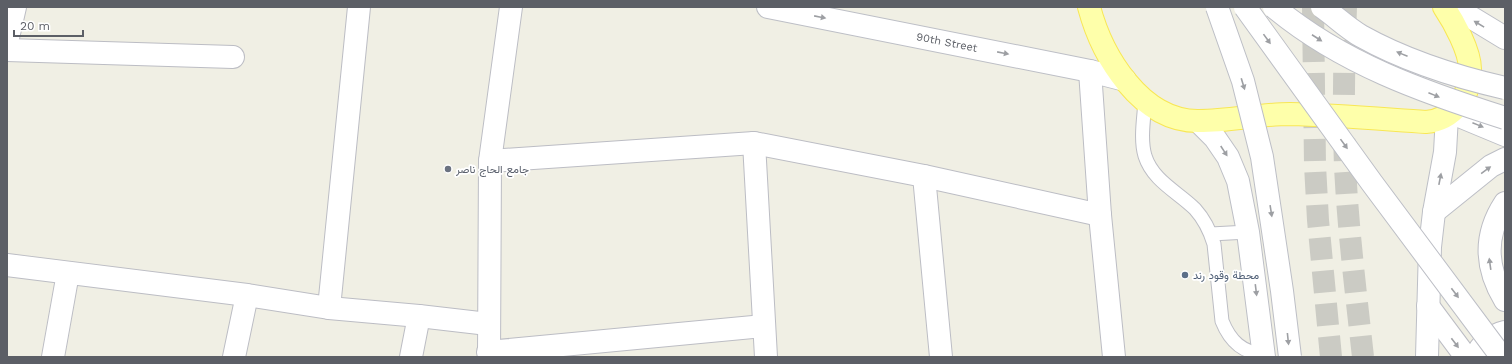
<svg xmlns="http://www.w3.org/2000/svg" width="1512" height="364" font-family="'Work Sans',Vazirmatn,sans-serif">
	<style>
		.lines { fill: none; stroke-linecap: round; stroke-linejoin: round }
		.primary-tunnel { stroke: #cbcbc4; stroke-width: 22; stroke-dasharray: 22 11; stroke-linecap: butt }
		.lane-casing { stroke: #bcbdc4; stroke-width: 15 }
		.street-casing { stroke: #bcbdc4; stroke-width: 24 }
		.secondary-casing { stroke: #bdbfc6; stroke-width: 24 }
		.primary-casing { stroke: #f8e755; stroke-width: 24 }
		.lane { stroke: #fff; stroke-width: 13 }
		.street { stroke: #fff; stroke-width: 22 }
		.secondary { stroke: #fff; stroke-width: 22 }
		.primary { stroke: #feffaa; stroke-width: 22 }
		.secondary-bridge-casing { stroke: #bdbfc6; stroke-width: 24; stroke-linecap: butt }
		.secondary-bridge { stroke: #fff; stroke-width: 22 }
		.oneway { fill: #9d9fa3 }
		.worship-dot { fill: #6b7280; stroke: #fff; stroke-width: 1.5 }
		.service-dot { fill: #5c6f8a; stroke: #fff; stroke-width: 1.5 }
		.labels { text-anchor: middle; stroke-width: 3.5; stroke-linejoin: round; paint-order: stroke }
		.street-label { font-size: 11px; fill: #5c5f66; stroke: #fff }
		.worship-label { font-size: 11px; fill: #5b616d; stroke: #fff; text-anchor: start }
		.service-label { font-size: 11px; fill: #4e5e75; stroke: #fff; text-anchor: start }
	</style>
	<rect width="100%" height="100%" fill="#f0efe4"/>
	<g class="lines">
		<g class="primary-tunnel">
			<polyline points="1313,7 1315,165 1318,220 1331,357"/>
			<path d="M1346 7C1344 60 1343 113 1345 166 1348 230 1356 293 1363 357"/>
		</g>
		<defs>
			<g id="lane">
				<path d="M1145 101C1144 118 1140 139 1145 156 1153 181 1178 192 1195 209 1204 219 1210 231 1214 244L1222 321C1230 341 1242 353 1264 354"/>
				<polyline points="1211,234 1248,232"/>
			</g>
			<g id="street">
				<polyline points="7,42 15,7"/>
				<polyline points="7,50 233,57"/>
				<polyline points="1090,71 1100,215 1114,357"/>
				<polyline points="754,143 766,357"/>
				<polyline points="490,161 754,143 924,176 1100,215"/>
				<polyline points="924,176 941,357"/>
				<path d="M1505 203C1484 235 1485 267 1505 300"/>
				<polyline points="7,265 247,295 329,308 419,316 488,324"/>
				<polyline points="1428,306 1466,357"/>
				<polyline points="329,308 359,7"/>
				<polyline points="488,352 764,326"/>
				<polyline points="53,357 68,273"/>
				<polyline points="234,357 247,295"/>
				<polyline points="411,357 419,316"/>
				<polyline points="489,357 490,161 511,7"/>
				<path d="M1476 357C1480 344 1493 335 1505 332"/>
			</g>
			<g id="secondary">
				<polyline points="768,7 1090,71 1125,80"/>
				<polyline points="1454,7 1505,38"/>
				<polyline points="1452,113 1505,135"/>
				<polyline points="1198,121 1215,138 1228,157 1238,181 1248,232 1264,357"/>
				<polyline points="1434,212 1491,166 1505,159"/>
				<polyline points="1427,357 1430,247 1434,212 1445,152 1447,116"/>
			</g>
			<path id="primary" d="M1089 7C1102 56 1141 122 1199 121 1230 121 1259 114 1290 114 1335 115 1381 119 1426 122 1453 120 1471 96 1470 69 1470 51 1454 22 1444 7"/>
		</defs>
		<use href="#lane" class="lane-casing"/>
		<use href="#street" class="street-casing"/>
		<use href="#secondary" class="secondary-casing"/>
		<use href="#primary" class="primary-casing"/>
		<use href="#lane" class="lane"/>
		<use href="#street" class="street"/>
		<use href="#secondary" class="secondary"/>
		<use href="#primary" class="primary"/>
		<defs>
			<g id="secondary-bridge">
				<polyline points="1217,7 1243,81 1262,157 1282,291 1290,357"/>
				<polyline points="1245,7 1372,183 1498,352"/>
				<path d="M1274 7C1341 63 1423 92 1505 118"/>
				<path d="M1322 7C1335 16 1347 28 1361 36 1404 60 1457 77 1505 88"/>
			</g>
		</defs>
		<use href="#secondary-bridge" class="secondary-bridge-casing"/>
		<use href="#secondary-bridge" class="secondary-bridge"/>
	</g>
	<defs><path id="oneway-solid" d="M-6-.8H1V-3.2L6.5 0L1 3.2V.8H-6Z"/></defs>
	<g class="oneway">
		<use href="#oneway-solid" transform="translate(820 17) rotate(11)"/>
		<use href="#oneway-solid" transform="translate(1479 24) rotate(-149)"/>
		<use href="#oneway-solid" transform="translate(1317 38) rotate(33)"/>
		<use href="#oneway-solid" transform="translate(1267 39) rotate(54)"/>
		<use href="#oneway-solid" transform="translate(1003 53) rotate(11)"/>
		<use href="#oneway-solid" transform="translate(1402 54) rotate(-158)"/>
		<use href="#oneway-solid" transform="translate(1243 84) rotate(73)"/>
		<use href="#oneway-solid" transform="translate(1434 95) rotate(22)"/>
		<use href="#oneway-solid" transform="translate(1478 125) rotate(22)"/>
		<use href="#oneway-solid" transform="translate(1344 144) rotate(54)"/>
		<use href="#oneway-solid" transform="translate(1224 151) rotate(57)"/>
		<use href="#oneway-solid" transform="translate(1486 170) rotate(-36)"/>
		<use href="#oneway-solid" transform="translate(1440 179) rotate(-79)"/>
		<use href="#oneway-solid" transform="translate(1271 211) rotate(81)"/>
		<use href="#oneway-solid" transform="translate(1490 264) rotate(-98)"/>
		<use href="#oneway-solid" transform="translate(1256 290) rotate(83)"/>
		<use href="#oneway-solid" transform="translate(1455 293) rotate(53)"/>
		<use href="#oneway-solid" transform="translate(1288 339) rotate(84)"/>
		<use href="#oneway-solid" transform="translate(1455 343) rotate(53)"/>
	</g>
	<circle class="worship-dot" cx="448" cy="169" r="4"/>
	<circle class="service-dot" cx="1185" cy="275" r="4"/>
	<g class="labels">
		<g class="street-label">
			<text transform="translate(947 42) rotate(11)" y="4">90th Street</text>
		</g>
		<g class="worship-label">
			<text x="456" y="173">جامع الحاج ناصر</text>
		</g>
		<g class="service-label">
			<text x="1193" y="279">محطة وقود رند</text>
		</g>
	</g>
	<rect width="1512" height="364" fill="none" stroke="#5c5f66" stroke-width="16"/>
	<path d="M14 30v6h69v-6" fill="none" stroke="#5c5f66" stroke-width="2"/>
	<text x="20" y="30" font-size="12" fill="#5c5f66" stroke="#ffffff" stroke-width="3" paint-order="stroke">20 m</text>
</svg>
